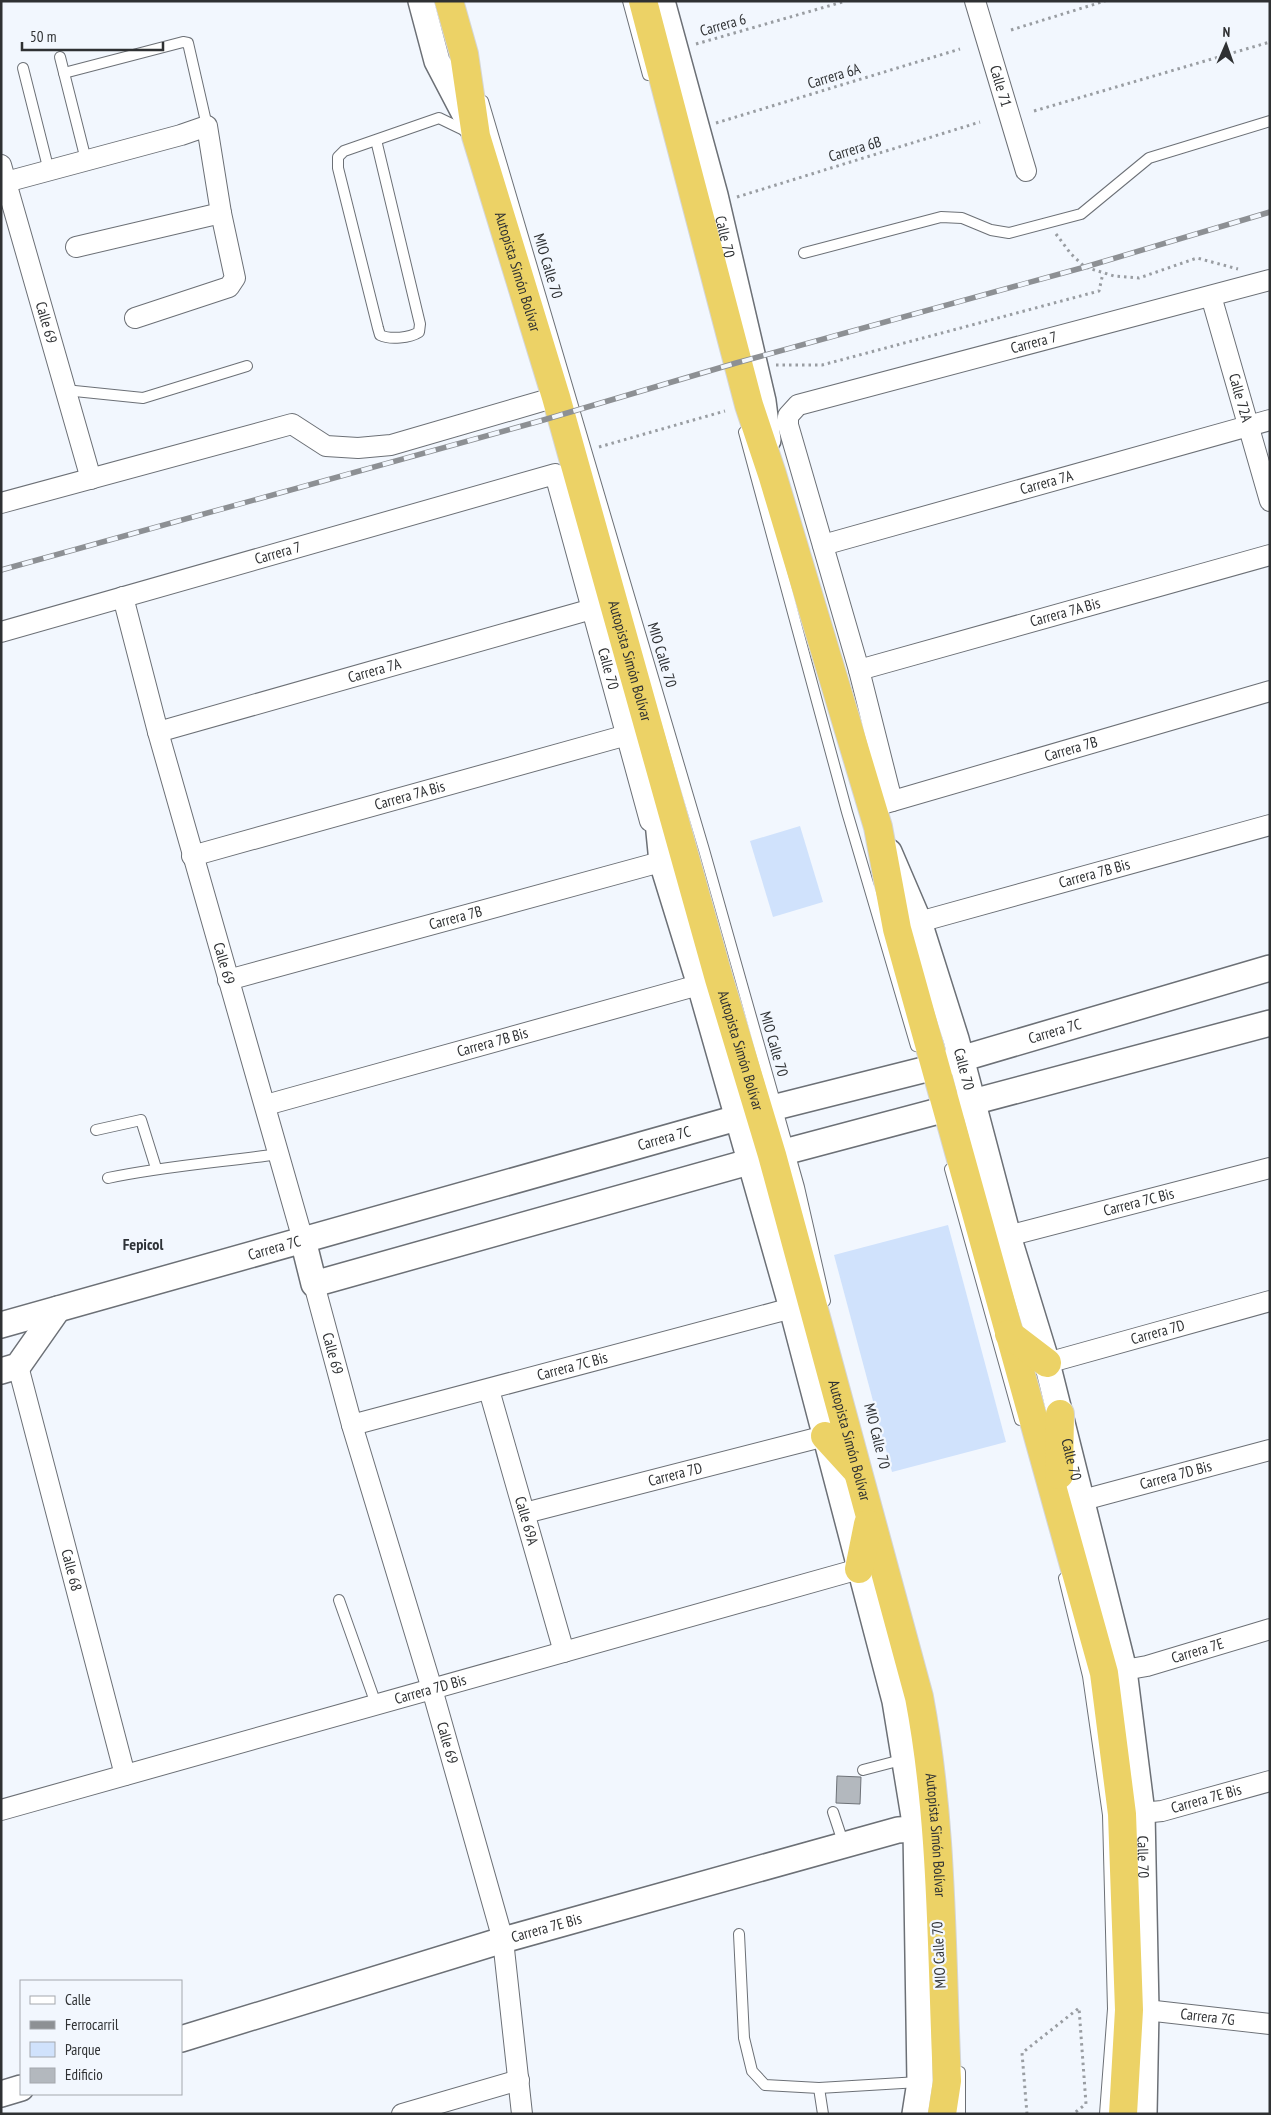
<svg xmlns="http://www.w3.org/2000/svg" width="1271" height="2115" font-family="'PT Sans Narrow',sans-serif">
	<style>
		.green { fill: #d0e2fc }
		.building { fill: #b3b8be; stroke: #6e7278 }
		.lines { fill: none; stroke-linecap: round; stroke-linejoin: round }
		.service-casing { stroke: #6c7076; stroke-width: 12 }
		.minor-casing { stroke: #6c7076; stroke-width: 22 }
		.tertiary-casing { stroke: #6c7076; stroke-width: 28 }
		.trunk-casing { stroke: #d5d6d6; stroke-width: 30 }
		.path { stroke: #999da2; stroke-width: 3; stroke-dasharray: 2.5 4; stroke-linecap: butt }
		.service { stroke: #fff; stroke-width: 10 }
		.minor { stroke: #fff; stroke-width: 20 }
		.tertiary { stroke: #fff; stroke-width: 25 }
		.trunk { stroke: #ecd266; stroke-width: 28 }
		.rail-casing { stroke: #8d9094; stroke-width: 5.5 }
		.rail { stroke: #f2f7fe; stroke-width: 4; stroke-dasharray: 11; stroke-linecap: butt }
		.labels { text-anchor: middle; stroke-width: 4.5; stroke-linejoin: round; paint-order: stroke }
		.street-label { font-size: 15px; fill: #2f3133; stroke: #f2f7fe }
		.neighbourhood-label { font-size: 16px; font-weight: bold; fill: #2e3237; stroke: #f2f7fe }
	</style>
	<rect width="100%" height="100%" fill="#f2f7fe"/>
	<g class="green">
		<polygon points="800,826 823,902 773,917 750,841"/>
		<polygon points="948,1225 1006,1442 892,1472 834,1255"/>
	</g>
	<polygon class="building" points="837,1776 861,1777 860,1804 836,1803"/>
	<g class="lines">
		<defs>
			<g id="service">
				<polyline points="628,1 648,75"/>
				<polyline points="60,57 86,160"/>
				<polyline points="23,68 49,171"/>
				<polyline points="64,73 183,42 188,43 207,126"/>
				<polyline points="483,101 704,850 799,1187 825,1301"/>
				<path d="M376 140 420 324 419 332C410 338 390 340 380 335L378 328 338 168V157L344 151 439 118 468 132"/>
				<polyline points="804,253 941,217 962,218 991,230 1009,233 1081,214 1149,158 1270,121"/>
				<polyline points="65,390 143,398 247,366"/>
				<polyline points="744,432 847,812 916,1046"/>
				<polyline points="96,1130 141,1120 156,1168"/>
				<polyline points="950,1169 1020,1420"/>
				<path d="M108 1178C164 1166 222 1162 279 1154"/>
				<polyline points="1064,1578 1088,1676 1108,1815 1113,2009 1105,2114"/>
				<polyline points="339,1600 376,1704"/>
				<polyline points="863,1770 905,1759"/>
				<polyline points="833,1812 844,1845"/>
				<polyline points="739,1934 744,2038 752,2071 765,2085 819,2088 919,2082"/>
				<polyline points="819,2088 823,2114"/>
				<polyline points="960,2114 960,2072"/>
			</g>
			<g id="minor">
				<path id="s1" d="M975 1 1026 171"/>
				<path id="s2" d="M1 165 91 479"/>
				<polyline points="6,182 181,135 207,126 221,213 235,278 229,287 135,318"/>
				<polyline points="76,247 221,213"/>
				<path id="s3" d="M1211 296 1270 501"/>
				<polyline points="1,503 292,424 326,446 358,448 391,445 556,397"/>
				<path id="s4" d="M823 545 1270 420"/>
				<path id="s5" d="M123 597 158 732 303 1240"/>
				<path id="s6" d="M1 632 555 474 650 821"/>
				<path id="s7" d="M859 670 1270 555"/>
				<path id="s8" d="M158 732 592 609"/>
				<path id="s9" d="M892 801 859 670 788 425V416L798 405 1270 280"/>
				<path id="s10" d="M879 805 1270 691"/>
				<path id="s11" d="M192 856 627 735"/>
				<path id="s12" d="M919 922 1270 825"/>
				<path id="s13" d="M228 980 675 858"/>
				<path id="s14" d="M266 1105 713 981"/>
				<path id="s15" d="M1008 1236 1270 1168"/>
				<path id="s16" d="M314 1284 352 1425 432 1689 503 1940 522 2114"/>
				<path id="s17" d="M1047 1363 1270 1301"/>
				<path id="s18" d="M18 1366 125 1775"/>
				<path id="s19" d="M489 1390 564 1652"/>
				<path id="s20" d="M352 1425 792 1308"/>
				<path id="s21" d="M1083 1500 1270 1450"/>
				<path id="s22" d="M525 1513 825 1436"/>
				<path id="s23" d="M1124 1670 1147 1666 1270 1629"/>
				<path id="s24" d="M1 1810 859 1569"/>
				<path id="s25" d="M1142 1813 1162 1811 1270 1781"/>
				<path id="s26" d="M1146 2010 1270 2024"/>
				<polyline points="402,2114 519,2080"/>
			</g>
			<g id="tertiary">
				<polyline points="421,1 437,61 472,128"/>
				<path id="s27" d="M662 1 715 195 763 401 768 440"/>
				<polyline points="653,771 662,862 700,985 792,1308 895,1701 916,1829 920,2082 915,2114"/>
				<path id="s28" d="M889 852 919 922 956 1039 1008 1236 1047 1363 1124 1670 1142 1813 1146 2010 1144 2114"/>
				<polyline points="303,1240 314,1284 788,1151 1270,1023"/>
				<path id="s29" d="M1 1325 776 1107 923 1070 1270 968"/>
				<polyline points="1,1371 18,1366 58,1309"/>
				<path id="s30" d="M181 2039 503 1940 898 1830 916 1829"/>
				<polyline points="1,2094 21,2088"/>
			</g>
			<g id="trunk">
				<path id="s31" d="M449 1 464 54 476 136 556 397 719 979 772 1155 919 1697C943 1823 941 1953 947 2081L942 2114"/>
				<polyline points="643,1 749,405 772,474 878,827 897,929 1104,1673 1122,1814 1129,2010 1123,2114"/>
				<polyline points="1009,1334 1047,1363"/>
				<polyline points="825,1436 856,1470"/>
				<polyline points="1059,1475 1060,1414"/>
				<polyline points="859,1569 868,1524"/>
			</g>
		</defs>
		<use href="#service" class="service-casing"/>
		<use href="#minor" class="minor-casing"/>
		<use href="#tertiary" class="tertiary-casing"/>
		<use href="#trunk" class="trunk-casing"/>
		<g class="path">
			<polyline points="1011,30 1105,1"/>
			<polyline points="696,44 846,1"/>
			<polyline points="1034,111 1270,42"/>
			<polyline points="716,123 960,49"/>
			<polyline points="737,197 980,122"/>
			<polyline points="1056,234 1071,254 1085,267 1114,276 1139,278 1197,258 1238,269"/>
			<polyline points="776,365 822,365 1099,291 1103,273"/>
			<polyline points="599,447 725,411"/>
			<polyline points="1027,2114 1022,2053 1079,2008 1086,2104 1073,2114"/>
		</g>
		<use href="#service" class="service"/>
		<use href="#minor" class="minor"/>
		<use href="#tertiary" class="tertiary"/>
		<use href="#trunk" class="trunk"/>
		<defs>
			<polyline id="rail" points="1,570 540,421 736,363 1085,267 1270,212"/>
		</defs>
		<use href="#rail" class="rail-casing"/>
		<use href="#rail" class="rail"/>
	</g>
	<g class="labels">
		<g class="street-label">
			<text transform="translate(723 25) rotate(-16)" y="5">Carrera 6</text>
			<text transform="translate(834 76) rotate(-17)" y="5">Carrera 6A</text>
			<text dy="5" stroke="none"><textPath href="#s1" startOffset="89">Calle 71</textPath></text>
			<text transform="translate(855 149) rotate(-17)" y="5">Carrera 6B</text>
			<text dy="5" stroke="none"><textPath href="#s27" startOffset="244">Calle 70</textPath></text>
			<text transform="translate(548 266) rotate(73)" y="5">MIO Calle 70</text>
			<text dy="5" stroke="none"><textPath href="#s31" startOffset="280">Autopista Simón Bolívar</textPath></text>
			<text dy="5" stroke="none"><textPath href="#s2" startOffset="164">Calle 69</textPath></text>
			<text dy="5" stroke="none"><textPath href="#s9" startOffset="658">Carrera 7</textPath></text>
			<text dy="5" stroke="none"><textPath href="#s3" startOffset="106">Calle 72A</textPath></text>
			<text dy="5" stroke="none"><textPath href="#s4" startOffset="232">Carrera 7A</textPath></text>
			<text dy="5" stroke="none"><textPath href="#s6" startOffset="288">Carrera 7</textPath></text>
			<text dy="5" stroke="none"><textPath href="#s7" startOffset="214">Carrera 7A Bis</textPath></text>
			<text transform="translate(662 655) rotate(73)" y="5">MIO Calle 70</text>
			<text dy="5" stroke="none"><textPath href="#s31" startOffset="685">Autopista Simón Bolívar</textPath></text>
			<text dy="5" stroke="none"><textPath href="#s6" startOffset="778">Calle 70</textPath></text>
			<text dy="5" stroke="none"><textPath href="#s8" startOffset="225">Carrera 7A</textPath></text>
			<text dy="5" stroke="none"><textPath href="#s10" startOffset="200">Carrera 7B</textPath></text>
			<text dy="5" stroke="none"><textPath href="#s11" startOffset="226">Carrera 7A Bis</textPath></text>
			<text dy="5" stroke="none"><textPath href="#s12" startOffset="182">Carrera 7B Bis</textPath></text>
			<text dy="5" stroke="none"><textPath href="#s13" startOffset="236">Carrera 7B</textPath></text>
			<text dy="5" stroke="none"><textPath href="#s5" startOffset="380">Calle 69</textPath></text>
			<text dy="5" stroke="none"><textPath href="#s29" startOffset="1094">Carrera 7C</textPath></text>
			<text dy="5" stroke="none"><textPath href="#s14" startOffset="235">Carrera 7B Bis</textPath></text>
			<text transform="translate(774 1044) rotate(74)" y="5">MIO Calle 70</text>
			<text dy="5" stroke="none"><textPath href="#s31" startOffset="1090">Autopista Simón Bolívar</textPath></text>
			<text dy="5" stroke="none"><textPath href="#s28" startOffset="230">Calle 70</textPath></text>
			<text dy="5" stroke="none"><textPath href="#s29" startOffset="689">Carrera 7C</textPath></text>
			<text dy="5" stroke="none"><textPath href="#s15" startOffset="135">Carrera 7C Bis</textPath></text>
			<text dy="5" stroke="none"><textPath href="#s29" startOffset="284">Carrera 7C</textPath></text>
			<text dy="5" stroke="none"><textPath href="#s17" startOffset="115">Carrera 7D</textPath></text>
			<text dy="5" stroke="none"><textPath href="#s16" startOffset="72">Calle 69</textPath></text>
			<text dy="5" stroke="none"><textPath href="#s20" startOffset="228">Carrera 7C Bis</textPath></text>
			<text transform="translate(877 1436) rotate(76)" y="5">MIO Calle 70</text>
			<text dy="5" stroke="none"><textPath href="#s31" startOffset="1495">Autopista Simón Bolívar</textPath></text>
			<text dy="5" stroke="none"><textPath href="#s28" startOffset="635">Calle 70</textPath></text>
			<text dy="5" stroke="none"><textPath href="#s22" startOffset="155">Carrera 7D</textPath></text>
			<text dy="5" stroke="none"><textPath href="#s21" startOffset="96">Carrera 7D Bis</textPath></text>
			<text dy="5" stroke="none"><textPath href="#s19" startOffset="136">Calle 69A</textPath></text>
			<text dy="5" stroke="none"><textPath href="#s18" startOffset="211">Calle 68</textPath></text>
			<text dy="5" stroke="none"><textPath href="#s23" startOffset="76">Carrera 7E</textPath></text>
			<text dy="5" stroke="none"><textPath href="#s24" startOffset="446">Carrera 7D Bis</textPath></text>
			<text dy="5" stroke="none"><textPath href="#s16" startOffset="478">Calle 69</textPath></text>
			<text dy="5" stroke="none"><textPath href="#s25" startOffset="66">Carrera 7E Bis</textPath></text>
			<text dy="5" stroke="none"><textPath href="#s31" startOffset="1900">Autopista Simón Bolívar</textPath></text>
			<text dy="5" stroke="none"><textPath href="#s28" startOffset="1040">Calle 70</textPath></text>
			<text dy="5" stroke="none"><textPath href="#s30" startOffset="382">Carrera 7E Bis</textPath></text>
			<text transform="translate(939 1955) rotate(-93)" y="5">MIO Calle 70</text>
			<text dy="5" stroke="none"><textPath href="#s26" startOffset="62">Carrera 7G</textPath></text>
		</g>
		<g class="neighbourhood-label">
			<text x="143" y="1250">Fepicol</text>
		</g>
	</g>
	<rect width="1271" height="2115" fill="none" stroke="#2f3133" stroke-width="5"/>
	<rect x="20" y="1980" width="162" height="115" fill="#f2f7fe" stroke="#a4a8ad"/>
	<rect x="30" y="1996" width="25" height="8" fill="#ffffff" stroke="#a4a8ad"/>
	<text x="65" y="2005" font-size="15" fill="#2f3133">Calle</text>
	<rect x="30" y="2021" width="25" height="8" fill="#8d9094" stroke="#a4a8ad"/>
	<text x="65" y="2030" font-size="15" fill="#2f3133">Ferrocarril</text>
	<rect x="30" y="2042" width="25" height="15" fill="#d0e2fc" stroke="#a4a8ad"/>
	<text x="65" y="2055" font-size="15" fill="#2f3133">Parque</text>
	<rect x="30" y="2068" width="25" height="15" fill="#b3b8be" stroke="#a4a8ad"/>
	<text x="65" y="2080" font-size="15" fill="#2f3133">Edificio</text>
	<g transform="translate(1226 45) rotate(2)" stroke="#f2f7fe" stroke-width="4" paint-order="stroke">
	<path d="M0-4L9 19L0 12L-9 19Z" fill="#2f3133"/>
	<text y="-8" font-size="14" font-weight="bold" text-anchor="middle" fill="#2f3133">N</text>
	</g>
	<path d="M22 42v8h141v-8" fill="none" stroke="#2f3133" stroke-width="2.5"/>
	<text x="30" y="42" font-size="15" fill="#2f3133" stroke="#f2f7fe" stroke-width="4" paint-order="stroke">50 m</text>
</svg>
